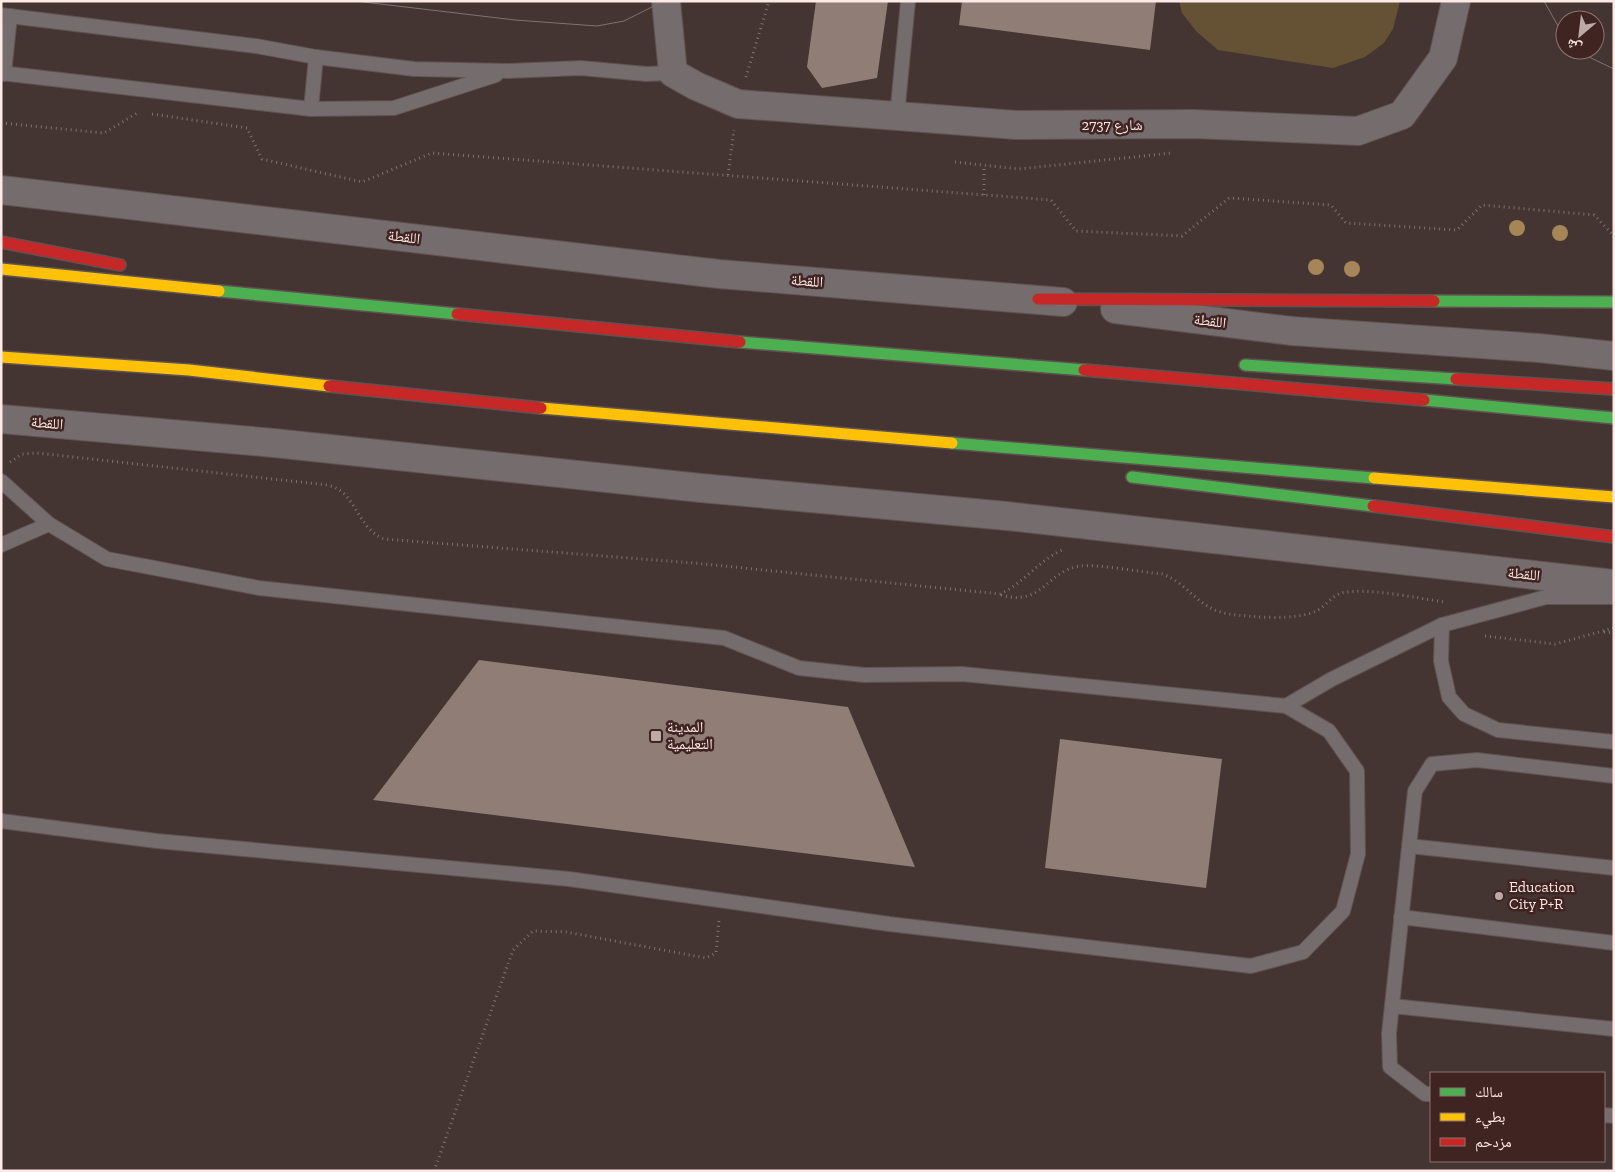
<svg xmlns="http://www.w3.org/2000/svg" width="1615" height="1172" font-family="'Zilla Slab','Noto Naskh Arabic',serif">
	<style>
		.green { fill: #655235 }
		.building { fill: #8f7d76 }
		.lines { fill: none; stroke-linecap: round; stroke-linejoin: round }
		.lane-casing { stroke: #605250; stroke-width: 16 }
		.street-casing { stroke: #605250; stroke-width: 30 }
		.fast-casing { stroke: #605250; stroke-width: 14 }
		.slow-casing { stroke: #605250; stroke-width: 14 }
		.jam-casing { stroke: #605250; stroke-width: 14 }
		.path { stroke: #7d7473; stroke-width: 3; stroke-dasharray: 1 4; stroke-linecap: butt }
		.lane { stroke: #746c6d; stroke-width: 14 }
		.street { stroke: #746c6d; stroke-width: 28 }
		.fast { stroke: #4caf50; stroke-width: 11 }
		.slow { stroke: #ffc107; stroke-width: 11 }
		.jam { stroke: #c62828; stroke-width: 11 }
		.tram { stroke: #7d7473; stroke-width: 1 }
		.tree { fill: #a68558 }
		.poi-dot { fill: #bcaaa7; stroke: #402421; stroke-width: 2 }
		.labels { text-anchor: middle; stroke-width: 5; stroke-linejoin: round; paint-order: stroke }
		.street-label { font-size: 15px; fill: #fde9e6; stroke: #402421 }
		.poi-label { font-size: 15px; fill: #fde9e6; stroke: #402421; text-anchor: start }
	</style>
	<rect width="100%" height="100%" fill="#443432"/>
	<polygon class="green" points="1179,1 1400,1 1393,29 1384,43 1365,57 1333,68 1218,50 1196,31 1182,13"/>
	<g class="building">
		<polygon points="816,1 888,1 877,78 822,88 807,67"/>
		<polygon points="962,1 1156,1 1150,50 959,25"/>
		<polygon points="479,660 848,707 915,867 373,800"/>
		<polygon points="1060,739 1222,759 1206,888 1045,868"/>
	</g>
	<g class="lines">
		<defs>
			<g id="lane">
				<polyline points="1,15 256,46 316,57 414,69 508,71 581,68 646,74 673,73"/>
				<polyline points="1,73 311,109 394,108 496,75"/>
				<polyline points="4,74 10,16"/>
				<polyline points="311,109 316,57"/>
				<polyline points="897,116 908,1"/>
				<polyline points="1,481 49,524 107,559 259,588 724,638 799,668 864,675 962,674 1286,706 1329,731 1357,771 1358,854 1343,911 1303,952 1251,966 889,924 569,879 157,841 1,821"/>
				<polyline points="1,545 49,524"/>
				<polyline points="1442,625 1441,661 1449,697 1464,714 1498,730 1614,742"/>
				<polyline points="1286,706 1332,679 1442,625 1546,597 1614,597"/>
				<polyline points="1409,846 1614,868"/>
				<polyline points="1401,917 1614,943"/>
				<polyline points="1392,1006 1614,1029"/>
				<polyline points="1431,1094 1425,1094 1390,1067 1389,1033 1415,791 1432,764 1477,760 1614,776"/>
				<polyline points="1604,1115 1614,1116"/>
			</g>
			<g id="street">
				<polyline points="666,1 673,73 696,86 738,104 1016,125 1193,124 1358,131 1402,115 1443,58 1456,1"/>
				<polyline points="1,190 719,274 1063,302"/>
				<polyline points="1115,309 1292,331 1539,348 1614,356"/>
				<polyline points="1,419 274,443 701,488 1007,516 1614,584"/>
			</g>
			<g id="fast">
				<polyline points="219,291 457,314"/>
				<polyline points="1434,301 1614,302"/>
				<polyline points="740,342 1084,370"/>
				<polyline points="1245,365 1456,379"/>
				<polyline points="1424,400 1614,418"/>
				<polyline points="952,443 1374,478"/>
				<polyline points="1132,477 1373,506"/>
			</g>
			<g id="slow">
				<polyline points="1,269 219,291"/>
				<polyline points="1,357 189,370 329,386"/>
				<polyline points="541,408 952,443"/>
				<polyline points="1374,478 1614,497"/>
			</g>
			<g id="jam">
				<polyline points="1,242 120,265"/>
				<polyline points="1038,299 1434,301"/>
				<polyline points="457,314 740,342"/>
				<polyline points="1084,370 1424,400"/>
				<polyline points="1456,379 1614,389"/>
				<polyline points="329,386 541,408"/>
				<polyline points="1373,506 1614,537"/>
			</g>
		</defs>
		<use href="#lane" class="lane-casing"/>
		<use href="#street" class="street-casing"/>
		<use href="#fast" class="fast-casing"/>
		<use href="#slow" class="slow-casing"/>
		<use href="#jam" class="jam-casing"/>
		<g class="path">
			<polyline points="746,77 769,1"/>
			<polyline points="152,114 247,128 262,159 362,182 432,153 1051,200 1076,231 1182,236 1229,198 1331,205 1346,223 1457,230 1482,205 1594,215 1614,236"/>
			<polyline points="1,123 104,133 139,112"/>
			<polyline points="955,162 1019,169 1172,153"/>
			<polyline points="728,175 734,130"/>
			<polyline points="984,195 984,167"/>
			<path d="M10 462 22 454 37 453 327 485C357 491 356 528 384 539L694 563 1000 594C1023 584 1038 561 1062 550"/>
			<path d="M1001 595C1043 607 1046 571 1080 566 1098 564 1141 572 1162 574 1190 584 1197 609 1229 614 1251 617 1296 621 1316 611 1325 607 1332 596 1341 593 1366 587 1417 598 1444 602"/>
			<polyline points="1604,632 1614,633"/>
			<polyline points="1485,636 1555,644 1614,628"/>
			<polyline points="434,1171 513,950 533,931 566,932 706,958 716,953 719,920"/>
		</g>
		<use href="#lane" class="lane"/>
		<use href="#street" class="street"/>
		<use href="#fast" class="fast"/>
		<use href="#slow" class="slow"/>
		<use href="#jam" class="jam"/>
		<g class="tram">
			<polyline points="355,1 515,20 597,26 624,21 664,1"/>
			<polyline points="1544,1 1558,26 1565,35"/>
			<polyline points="1580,50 1591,58 1614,69"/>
		</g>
	</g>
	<g class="tree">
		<circle cx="1517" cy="228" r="8"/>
		<circle cx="1560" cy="233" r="8"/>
		<circle cx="1316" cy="267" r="8"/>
		<circle cx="1352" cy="269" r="8"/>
	</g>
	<g class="poi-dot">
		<rect x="650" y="730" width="12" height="12" rx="2.5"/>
		<circle cx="1499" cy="896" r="5"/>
	</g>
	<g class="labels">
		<g class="street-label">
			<text x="1112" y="130">شارع 2737</text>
			<text transform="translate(404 237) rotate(7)" y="5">اللقطة</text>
			<text transform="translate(807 281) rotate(4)" y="5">اللقطة</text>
			<text transform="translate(1210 321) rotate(7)" y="5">اللقطة</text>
			<text transform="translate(47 423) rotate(5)" y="5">اللقطة</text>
			<text transform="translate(1524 574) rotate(6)" y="5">اللقطة</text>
		</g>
		<g class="poi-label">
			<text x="667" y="732">المدينة<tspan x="667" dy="17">التعليمية</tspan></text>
			<text x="1509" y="892">Education<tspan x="1509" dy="17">City P+R</tspan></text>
		</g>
	</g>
	<rect width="1615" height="1172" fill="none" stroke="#fde9e6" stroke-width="5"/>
	<rect x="1430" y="1072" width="175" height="90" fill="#402421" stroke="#8c7370"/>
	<rect x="1440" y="1088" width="25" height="8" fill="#4caf50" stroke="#8c7370"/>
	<text x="1475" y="1097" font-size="15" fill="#fde9e6">سالك</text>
	<rect x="1440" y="1113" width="25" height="8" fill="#ffc107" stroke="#8c7370"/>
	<text x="1475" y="1122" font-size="15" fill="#fde9e6">بطيء</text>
	<rect x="1440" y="1138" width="25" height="8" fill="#c62828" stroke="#8c7370"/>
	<text x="1475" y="1147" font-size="15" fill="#fde9e6">مزدحم</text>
	<g transform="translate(1580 35) rotate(208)"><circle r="24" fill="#402421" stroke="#8c7370"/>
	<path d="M0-4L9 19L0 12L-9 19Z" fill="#bcaaa7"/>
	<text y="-8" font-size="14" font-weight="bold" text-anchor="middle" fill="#fde9e6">ش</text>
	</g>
</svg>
